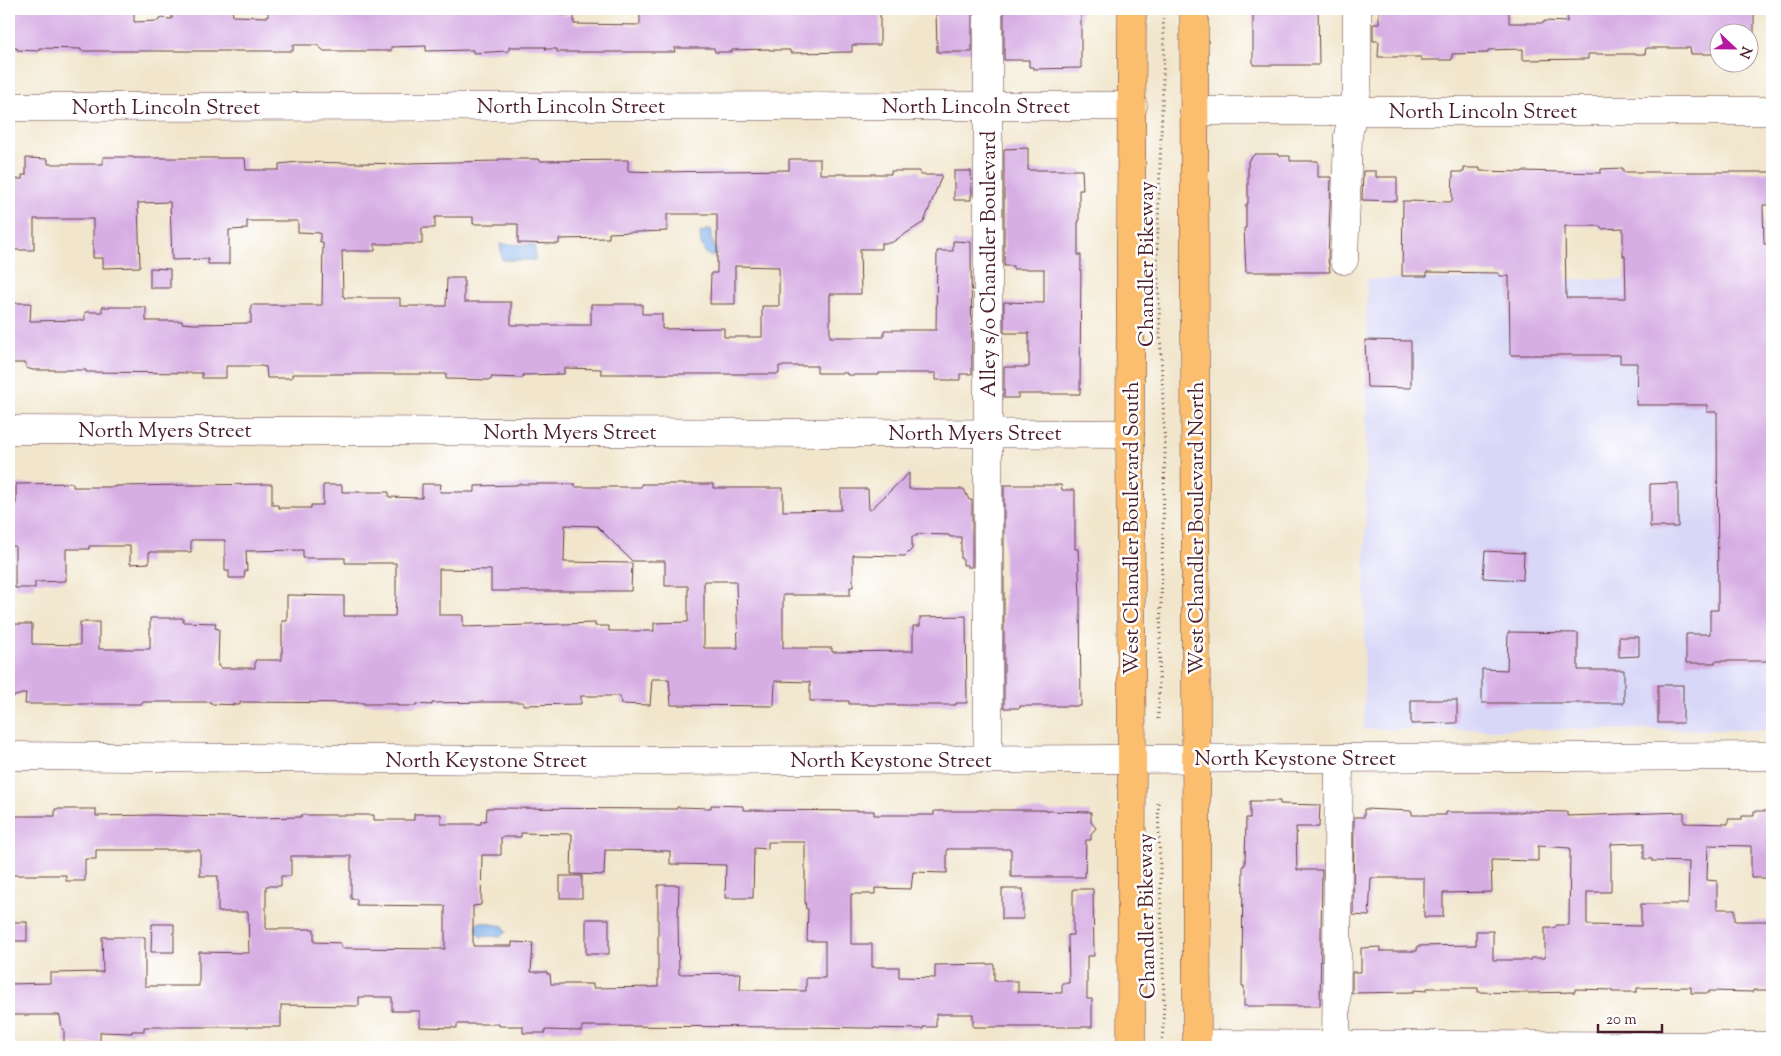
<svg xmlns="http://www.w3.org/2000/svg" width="1781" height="1056" font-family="'Sorts Mill Goudy',serif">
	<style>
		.built { fill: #d8d7f8 }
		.water { fill: #80b0eb; stroke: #65688b }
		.building { fill: #d7aee4; fill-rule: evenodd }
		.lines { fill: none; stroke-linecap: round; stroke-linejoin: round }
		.minor-casing { stroke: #633d43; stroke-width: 29 }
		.major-casing { stroke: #633d43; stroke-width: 29 }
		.path { stroke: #633d43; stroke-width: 3; stroke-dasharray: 1 4; stroke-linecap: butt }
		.minor { stroke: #fff; stroke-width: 28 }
		.major { stroke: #fbbd6e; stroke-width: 28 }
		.labels { text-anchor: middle; stroke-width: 5; stroke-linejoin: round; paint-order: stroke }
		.street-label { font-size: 21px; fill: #4a1f2b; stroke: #fff }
	</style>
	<rect width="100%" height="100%" fill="#fff"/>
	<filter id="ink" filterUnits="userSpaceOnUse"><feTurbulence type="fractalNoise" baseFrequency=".02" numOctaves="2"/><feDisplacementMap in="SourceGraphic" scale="10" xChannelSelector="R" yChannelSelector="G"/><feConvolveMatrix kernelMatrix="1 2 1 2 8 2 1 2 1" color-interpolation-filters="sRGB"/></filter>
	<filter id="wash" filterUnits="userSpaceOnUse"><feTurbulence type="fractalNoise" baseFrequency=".0096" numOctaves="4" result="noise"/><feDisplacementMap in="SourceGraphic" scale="20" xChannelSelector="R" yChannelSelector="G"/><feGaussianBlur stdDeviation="1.12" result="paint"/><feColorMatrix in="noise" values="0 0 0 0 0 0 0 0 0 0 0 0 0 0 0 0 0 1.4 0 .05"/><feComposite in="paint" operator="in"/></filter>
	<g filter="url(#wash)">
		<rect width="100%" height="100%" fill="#f1e6cc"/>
		<polygon class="built" points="1367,279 1772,280 1772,730 1364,729"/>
		<g class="water">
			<path d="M711 229 712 233 711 238 717 251 716 255 712 257C703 254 700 243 700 234L701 232Z"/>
			<polygon points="500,244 535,245 535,260 502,260"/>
			<polygon points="480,922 503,926 506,932 500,937 490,936 481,937 477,932 477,924"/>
		</g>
		<g id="blocks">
			<g class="building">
				<polygon points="12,9 134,9 134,22 158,21 161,18 172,19 172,9 232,9 233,16 268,17 268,9 561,9 561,15 574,15 574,24 640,25 640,13 689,12 689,9 880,9 880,45 852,45 852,52 790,53 790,50 769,50 769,49 732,50 732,52 715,52 714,48 674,48 675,52 557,52 557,49 545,49 546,47 509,47 509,51 473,53 473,50 426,51 426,46 391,47 391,51 324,51 317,45 293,45 293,51 81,51 81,49 39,48 39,51 17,50 17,48 12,48"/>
				<polygon points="936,9 972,9 972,52 937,52"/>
				<polygon points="1004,9 1081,9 1081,68 1033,69 1033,67 1029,67 1029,60 1004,60"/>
				<polygon points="1253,9 1318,9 1319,65 1253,65"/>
				<polygon points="1379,9 1509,9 1509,23 1544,23 1544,21 1567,22 1568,9 1754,9 1754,54 1748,54 1748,32 1718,32 1718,54 1691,54 1690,48 1646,48 1645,54 1588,54 1588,59 1523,60 1523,49 1488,50 1488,53 1452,54 1452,60 1421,60 1421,57 1378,57 1379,41 1373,41 1373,24 1379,24"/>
				<polygon points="1028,148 1028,170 1082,170 1083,190 1079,190 1079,222 1078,222 1078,255 1081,255 1080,394 1018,394 1018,398 1004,398 1004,367 1029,367 1029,333 1004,333 1004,302 1044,303 1044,269 1013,269 1013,266 1004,266 1004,149"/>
				<polygon points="1255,154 1278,154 1278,156 1290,156 1290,161 1318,161 1318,177 1331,177 1328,260 1330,272 1246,272 1244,228 1246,228 1246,204 1248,204 1248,161"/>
				<path d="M103 157H133V158H245L246 170H279V164L298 162 409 164V163L498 161V159H539L540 161 628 160V171L660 172 789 170V159H820V174H891V171H920V175H942L924 222 891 243H881V249H860L861 294H830V337H884V330H936L937 251H953V241L971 242 972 374H960V380H936V373H879V375H847V373H817V366H779V374H601V369L564 368V374L523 375V378L491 377V380L446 379V374H292V378H267L266 367 261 366H226V378H202V373L86 372V370H33L26 368V363H11L12 303H31L30 321 85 320V312H102V307H146V321H182V323L194 324 251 323V305H322L323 242H320V233L298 232V221H247V229L229 230V264H208V259L172 260 170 202 138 203 140 267 103 268V258H93V219H34V250H12V179H22V175H26V158L48 159V164H103ZM667 214H717V273H711L710 304H735V266L779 267V306H762V337H724V328L662 329V314H642V304H591V325H511V302H464V278H447L446 306H400V298H344V296H343L342 251H375V244H422V228H435V217H473V224H518V243L559 244V239L609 238V233L667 231Z"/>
				<path d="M1464 168H1480V171L1522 172V171L1601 173V169L1623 168V172H1772V205H1763L1764 244H1772V661H1715V663H1686V634H1710V610H1718L1717 412H1707V405H1636L1637 363H1620V355H1510L1509 276H1499V273L1427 272V276H1402L1403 201 1452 202 1453 172H1464ZM1565 226H1600L1601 229 1623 228V256H1625L1626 298H1566Z"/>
				<polygon points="954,171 971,171 972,195 971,195 971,200 954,200"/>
				<polygon points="1363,171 1376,171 1376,177 1397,177 1397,201 1362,200"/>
				<polygon points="150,268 170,269 170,288 150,288"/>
				<polygon points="1365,340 1411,341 1411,388 1367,387"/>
				<path d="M909 473V489H964L969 500H972V567H967V565H963V560L961 559V537H950L949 535 917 534V536H912V549L905 556 853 555V587H850V595H783V648H832V652L913 651V626H920V617L966 616 967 703H956V705H868V704H849V701H810V682L775 681 774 706 671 705 669 679H652L650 705 621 704 620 696H581V704L523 705V702H487L432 703V705L416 704V706H397V704H364V703L240 702V705L211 704V702H142V704H25L26 693 11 697V635H13V624H32V644L80 645V622H99V649H150V618H183V622L216 623 215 628 219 629 218 666H220V668H255V660H282V621H287V595L344 596V616H395L396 596V563H345V558H303V550L246 551 247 571H245L244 578H229V571H225V540H191V552H149V563L130 564V546H89V549H66V581L35 582V588H15V546H9V504H16V484L73 483V487H115V486L272 484V505H278L279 508H311V505H323V485H342V492H389V497L422 498V484H441L440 492H475V486L517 485V484H575V487H641V484H713V488H783V511L841 510V489H868L869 511ZM565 525 597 526 632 561H665V586H688V622L654 623V631H609V626H595V623L463 627V615H439V569L491 570V591H631L632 563 564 562ZM704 581H736L738 648H704Z"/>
				<polygon points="1678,483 1678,527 1650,527 1650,484"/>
				<polygon points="1004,485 1061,485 1062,490 1075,490 1075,549 1078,549 1080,597 1081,706 1020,706 1020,708 1004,708"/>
				<polygon points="1485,551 1524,553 1523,580 1483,578"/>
				<polygon points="1508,632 1578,633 1578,670 1624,670 1624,703 1482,703 1482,669 1507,670"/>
				<polygon points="1619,637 1639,637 1639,656 1619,657"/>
				<rect x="1658" y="685" width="25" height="38"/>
				<polygon points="1411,700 1457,700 1457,723 1411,724"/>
				<polygon points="1250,801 1280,801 1280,804 1320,805 1319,827 1296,827 1297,870 1322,870 1320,1006 1244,1006 1244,986 1242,986 1243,865 1245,865 1246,818 1250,818"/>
				<path d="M711 805 743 806V810L874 811V815H934V811H977V810H1046V811L1091 812V822L1096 828 1091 834V840H1086L1085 877H1011V849H947V873L913 872 911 889 875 888V894H851V944H872V967H899V977L935 978V965L994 964V981H1018V992L1062 993V983H1069L1068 935H1073V889H1093L1094 956H1087V999H1092V1027H973V1014H936V1027H923V1029L806 1027 582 1026V1031L545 1030V1033H523V1026H499V1024H457V1028L420 1027V1011H392V997H359V1006L281 1005V1027H144V1031H132V1033L100 1032V1043H64V1029H62L60 1016 59 1015H9V984L50 983V973L103 972 102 937H145V986H199V952L249 953 248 912H218V876H200V850H96V859H85V881H66V875H9V816H55V809H96V816L154 815 256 818 301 817V815H374V820H414V814H441V824H481V821H486L487 808 677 809V807L711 808ZM521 833 572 834 571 874 604 875 605 850 670 851V864L726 865 725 898H753L754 848 768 849V842H805V902L806 909H808L807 941H825V978H806V991L740 990 741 973 679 974 678 918 679 885H658V987L593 988V984H551L550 974H547V972H531L533 943 512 942V946H473V906L481 905 482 855H501V837H521ZM291 856H351V899H357V905L445 906V949L341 948V943L314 942V929H266V886H281V876H291Z"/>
				<path d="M1364 809 1412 811V815H1446V812H1522L1523 811 1567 812V816L1684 812V823L1728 824V819H1742V816H1754V811H1772V878H1751V846L1708 845 1707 880 1717 881V909H1735V921H1772V990H1753V992L1709 991V993H1691V987L1637 988V992H1612V990L1575 989V992L1529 993 1478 992V988H1427V991L1414 990V992L1352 993V972H1361V948L1380 947V951H1417V946L1476 945V931H1493V960H1530L1531 958H1545V928H1554L1557 925H1569L1570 848 1538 846V861L1491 860 1492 892 1443 893V917H1424V878H1371L1369 916 1353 915 1354 817H1364ZM1644 843V859H1652V861L1689 862 1688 904H1641V926L1587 925V892H1611V844Z"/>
				<rect x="560" y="876" width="22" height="22"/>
				<rect x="1002" y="889" width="21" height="30"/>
				<rect x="586" y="919" width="23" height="35"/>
				<rect x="9" y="922" width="18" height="19"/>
				<polygon points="152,924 174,924 174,952 151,952"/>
			</g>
		</g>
	</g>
	<g filter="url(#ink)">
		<use href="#blocks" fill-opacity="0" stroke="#633d43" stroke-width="1"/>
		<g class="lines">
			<defs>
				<g id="minor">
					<polyline points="9,107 1133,106"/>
					<polyline points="1194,111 1772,111"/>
					<polyline points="1344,260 1348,136 1357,90 1357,9"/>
					<polyline points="9,430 1130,434"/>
					<polyline points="9,756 645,761 1772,756"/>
					<polyline points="988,760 988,9"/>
					<polyline points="1197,1044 1772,1046"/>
					<polyline points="1336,1047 1339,758"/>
				</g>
				<g id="major">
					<polyline points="1194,9 1197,1047"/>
					<polyline points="1131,1047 1132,759 1130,434 1132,9"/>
				</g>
			</defs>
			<use href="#minor" class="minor-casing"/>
			<use href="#major" class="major-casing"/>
			<g class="path">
				<polyline points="1158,719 1165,452 1157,255 1164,49 1163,9"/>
				<polyline points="1158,803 1164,1001 1162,1047"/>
			</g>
			<use href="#minor" class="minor"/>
			<use href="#major" class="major"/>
		</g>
	</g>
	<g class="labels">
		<g class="street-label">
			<text x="571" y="113">North Lincoln Street</text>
			<text x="976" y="113">North Lincoln Street</text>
			<text x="166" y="114">North Lincoln Street</text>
			<text x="1483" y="118">North Lincoln Street</text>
			<text transform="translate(988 264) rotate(-90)" y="7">Alley s/o Chandler Boulevard</text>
			<text transform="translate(1146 264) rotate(-90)" y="7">Chandler Bikeway</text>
			<text x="165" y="437">North Myers Street</text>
			<text x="570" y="439">North Myers Street</text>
			<text x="975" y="440">North Myers Street</text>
			<text transform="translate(1131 528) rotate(-90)" y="7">West Chandler Boulevard South</text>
			<text transform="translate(1196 528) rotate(-90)" y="7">West Chandler Boulevard North</text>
			<text x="1295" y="765">North Keystone Street</text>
			<text x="486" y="767">North Keystone Street</text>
			<text x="891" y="767">North Keystone Street</text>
			<text transform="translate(1146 916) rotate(-91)" y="7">Chandler Bikeway</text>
		</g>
	</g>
	<rect width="1781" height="1056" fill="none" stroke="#fff" stroke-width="30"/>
	<g transform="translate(1734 48) rotate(112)"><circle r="24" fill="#ffffff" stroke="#b7a5aa"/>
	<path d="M0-4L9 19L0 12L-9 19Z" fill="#b5179e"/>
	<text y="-8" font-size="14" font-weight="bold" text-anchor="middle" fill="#4a1f2b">N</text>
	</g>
	<path d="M1598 1024v8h64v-8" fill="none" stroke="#4a1f2b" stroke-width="2.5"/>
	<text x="1606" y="1024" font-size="15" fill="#4a1f2b" stroke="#ffffff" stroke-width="4" paint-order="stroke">20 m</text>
</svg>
